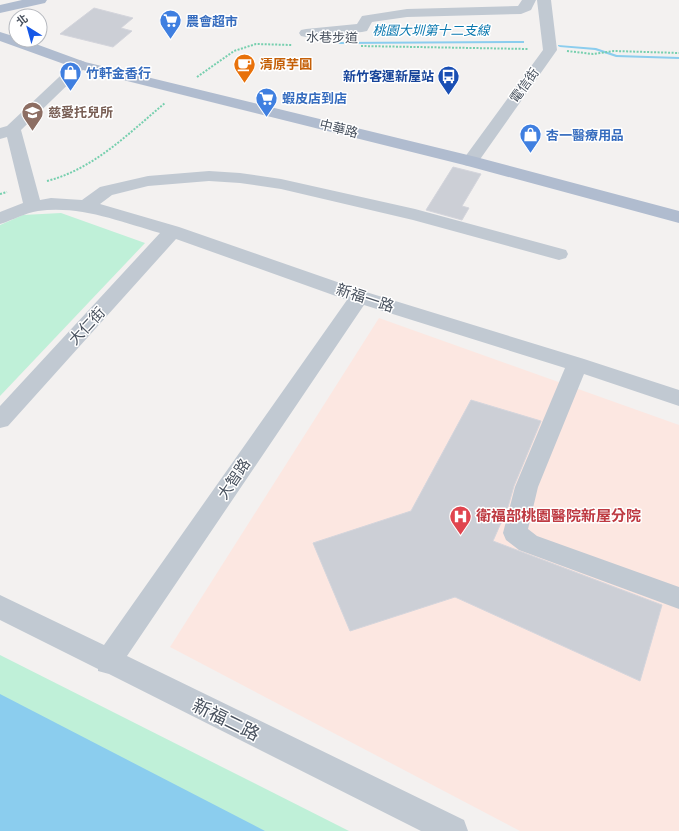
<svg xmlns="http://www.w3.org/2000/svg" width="679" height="831" font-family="Karla,'Noto Sans TC',sans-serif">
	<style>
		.medical { fill: #fce7e1 }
		.green { fill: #bff0d8 }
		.water { fill: #8bcdee }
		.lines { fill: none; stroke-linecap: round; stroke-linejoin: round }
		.stream { fill: #8bcdee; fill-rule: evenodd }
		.building { fill: #cccfd6; stroke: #d4d5dc }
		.path { stroke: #76cfae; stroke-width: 2; stroke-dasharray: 2 1.5; stroke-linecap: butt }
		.minor { fill: #c1c9d2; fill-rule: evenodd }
		.major { fill: #b0bccf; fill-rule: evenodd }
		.labels { text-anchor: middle; stroke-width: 3; stroke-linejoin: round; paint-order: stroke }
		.far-shop-label { font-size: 13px; font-weight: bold; fill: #366cbe; stroke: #fff; text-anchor: start }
		.far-water-label { font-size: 13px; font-style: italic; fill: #0a78af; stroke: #fff }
		.far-street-label { font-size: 13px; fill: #48515e; stroke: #fff }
		.far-food-label { font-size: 13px; font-weight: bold; fill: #c56008; stroke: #fff; text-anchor: start }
		.far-transit-label { font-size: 13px; font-weight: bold; fill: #164399; stroke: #fff; text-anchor: end }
		.far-education-label { font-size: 13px; font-weight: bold; fill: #785e54; stroke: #fff; text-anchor: start }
		.street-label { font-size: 15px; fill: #48515e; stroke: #fff }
		.health-label { font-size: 15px; font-weight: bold; fill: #be3a42; stroke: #fff; text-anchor: start }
		.near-street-label { font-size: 18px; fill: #48515e; stroke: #fff }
	</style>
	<rect width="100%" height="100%" fill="#f3f1f0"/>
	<polygon class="medical" points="379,318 679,425 679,831 520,831 170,647"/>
	<g class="green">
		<polygon points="61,213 145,243 0,396 0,225 23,215"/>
		<polygon points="0,655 349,831 0,831"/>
	</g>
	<polygon class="water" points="0,694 265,831 0,831"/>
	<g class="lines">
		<g class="stream">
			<polygon points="522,41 524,41 524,43 340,44 338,43 340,42"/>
			<polygon points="558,45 596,48 617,55 679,57 679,59 616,57 595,50 560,47 558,46"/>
		</g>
	</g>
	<g class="building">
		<polygon points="94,8 133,18 121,28 132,31 113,47 60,34"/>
		<polygon points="453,167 481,174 462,206 469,208 462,220 426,210"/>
		<polygon points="471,400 541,421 514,486 508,507 493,541 662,605 640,681 455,597 350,631 313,543 411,511"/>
	</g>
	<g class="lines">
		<g class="path">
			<polyline points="361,46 528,49"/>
			<polyline points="567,51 593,54 614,51 679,53"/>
			<polyline points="197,77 234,51 256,44 292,45"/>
			<path d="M47 181C94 169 129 133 165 103"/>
			<polyline points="0,194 7,192"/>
		</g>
		<g class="minor">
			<polygon points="522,0 536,0 531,10 521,14 407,17 372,22 367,31 362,32 306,37 301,36 299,33 301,30 306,29 357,24 362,16 407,9 518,6"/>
			<polygon points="537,0 551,0 557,50 476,165 470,166 464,165 462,161 543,50"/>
			<path d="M80 60 85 62 88 65 85 68 21 130 40 200 51 198 82 200 100 187 148 176 209 171 240 173 281 179 415 209 566 250 568 254 566 258 559 260 413 220 281 189 240 183 209 181 148 186 112 195 100 204 179 227 366 292 584 359 679 390V406L584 374 538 487 528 529 537 536 679 587V609L519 550 506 540 503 533 515 487 565 368 364 305 127 656 464 820 468 831H421L109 674 98 671V669L0 620V595L104 645 347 300 176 239 8 426 0 428V406L160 233C121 222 80 205 38 211 25 213 13 220 0 224V212L23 203 7 137 0 139V128L7 126 75 62Z"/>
		</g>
		<g class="major">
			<polygon points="22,0 47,0 45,3 0,13 0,5"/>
			<polygon points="0,32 16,37 16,40 25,40 85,62 476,157 679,211 679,223 464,165 75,68 0,41"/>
		</g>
	</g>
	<defs>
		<symbol id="supermarket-pin" viewBox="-11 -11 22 30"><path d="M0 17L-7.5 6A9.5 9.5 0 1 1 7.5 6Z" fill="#3f7fe0" stroke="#fff"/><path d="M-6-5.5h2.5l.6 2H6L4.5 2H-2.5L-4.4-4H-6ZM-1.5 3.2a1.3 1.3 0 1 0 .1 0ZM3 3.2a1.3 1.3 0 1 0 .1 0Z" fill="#fff"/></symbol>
		<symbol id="cafe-pin" viewBox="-11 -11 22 30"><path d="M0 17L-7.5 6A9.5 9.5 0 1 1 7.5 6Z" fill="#e8710a" stroke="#fff"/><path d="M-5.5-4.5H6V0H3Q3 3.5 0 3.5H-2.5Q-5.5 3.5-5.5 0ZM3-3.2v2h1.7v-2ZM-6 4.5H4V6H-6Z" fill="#fff"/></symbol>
		<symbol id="shop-pin" viewBox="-11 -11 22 30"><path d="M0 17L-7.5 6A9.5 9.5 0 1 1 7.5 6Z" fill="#3f7fe0" stroke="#fff"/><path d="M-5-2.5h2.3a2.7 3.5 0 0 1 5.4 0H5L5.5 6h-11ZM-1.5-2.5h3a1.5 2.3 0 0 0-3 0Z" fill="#fff"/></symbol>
		<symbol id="bus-pin" viewBox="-11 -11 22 30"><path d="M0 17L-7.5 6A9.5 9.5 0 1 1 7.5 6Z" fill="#1a4fb4" stroke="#fff"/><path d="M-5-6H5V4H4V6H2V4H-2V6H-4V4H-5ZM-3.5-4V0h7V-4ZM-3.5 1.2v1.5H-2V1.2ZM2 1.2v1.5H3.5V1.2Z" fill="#fff"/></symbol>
		<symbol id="school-pin" viewBox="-11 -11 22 30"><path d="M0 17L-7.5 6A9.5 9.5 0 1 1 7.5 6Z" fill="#8d6e63" stroke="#fff"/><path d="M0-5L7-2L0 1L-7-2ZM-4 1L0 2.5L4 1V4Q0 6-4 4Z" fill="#fff"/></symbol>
		<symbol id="hospital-pin" viewBox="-11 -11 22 30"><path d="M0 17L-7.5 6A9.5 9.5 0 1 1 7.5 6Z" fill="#e0444e" stroke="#fff"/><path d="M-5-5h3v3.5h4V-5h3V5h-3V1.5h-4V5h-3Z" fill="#fff"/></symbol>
	</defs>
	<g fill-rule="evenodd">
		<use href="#supermarket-pin" x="158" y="8" width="25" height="34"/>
		<use href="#cafe-pin" x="232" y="52" width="25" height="34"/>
		<use href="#shop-pin" x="58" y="60" width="25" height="34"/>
		<use href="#bus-pin" x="436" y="64" width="25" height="34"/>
		<use href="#supermarket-pin" x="254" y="86" width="25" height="34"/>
		<use href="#school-pin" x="20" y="100" width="25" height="34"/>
		<use href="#shop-pin" x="518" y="122" width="25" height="34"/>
		<use href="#hospital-pin" x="448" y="504" width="25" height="34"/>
	</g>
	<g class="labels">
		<g class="far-shop-label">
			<text x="186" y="26">農會超市</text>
			<text x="86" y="78">竹軒金香行</text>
			<text x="282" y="103">蝦皮店到店</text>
			<text x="546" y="140">杏一醫療用品</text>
		</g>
		<g class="far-water-label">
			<text x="431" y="35">桃園大圳第十二支線</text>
		</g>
		<g class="far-street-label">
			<text transform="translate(332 37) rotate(1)" y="5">水巷步道</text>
			<text transform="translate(524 85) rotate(-54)" y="5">電信街</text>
			<text transform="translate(339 128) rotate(14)" y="5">中華路</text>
		</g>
		<g class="far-food-label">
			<text x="260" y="69">清原芋圓</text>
		</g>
		<g class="far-transit-label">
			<text x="434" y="81">新竹客運新屋站</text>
		</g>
		<g class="far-education-label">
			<text x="48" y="117">慈愛托兒所</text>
		</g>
		<g class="street-label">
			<text transform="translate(365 298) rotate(18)" y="5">新福一路</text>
			<text transform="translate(87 326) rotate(-47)" y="5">大仁街</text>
			<text transform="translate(234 479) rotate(-56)" y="5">大智路</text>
		</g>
		<g class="health-label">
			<text x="476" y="521">衛福部桃園醫院新屋分院</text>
		</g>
		<g class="near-street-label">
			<text transform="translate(226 720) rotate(26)" y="6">新福二路</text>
		</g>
	</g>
	<g transform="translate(28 28) rotate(323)"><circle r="19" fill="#ffffff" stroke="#b6b9bf"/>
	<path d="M0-3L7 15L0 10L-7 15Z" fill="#1658e7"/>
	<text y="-6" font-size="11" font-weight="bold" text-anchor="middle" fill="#48515e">北</text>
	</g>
</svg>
